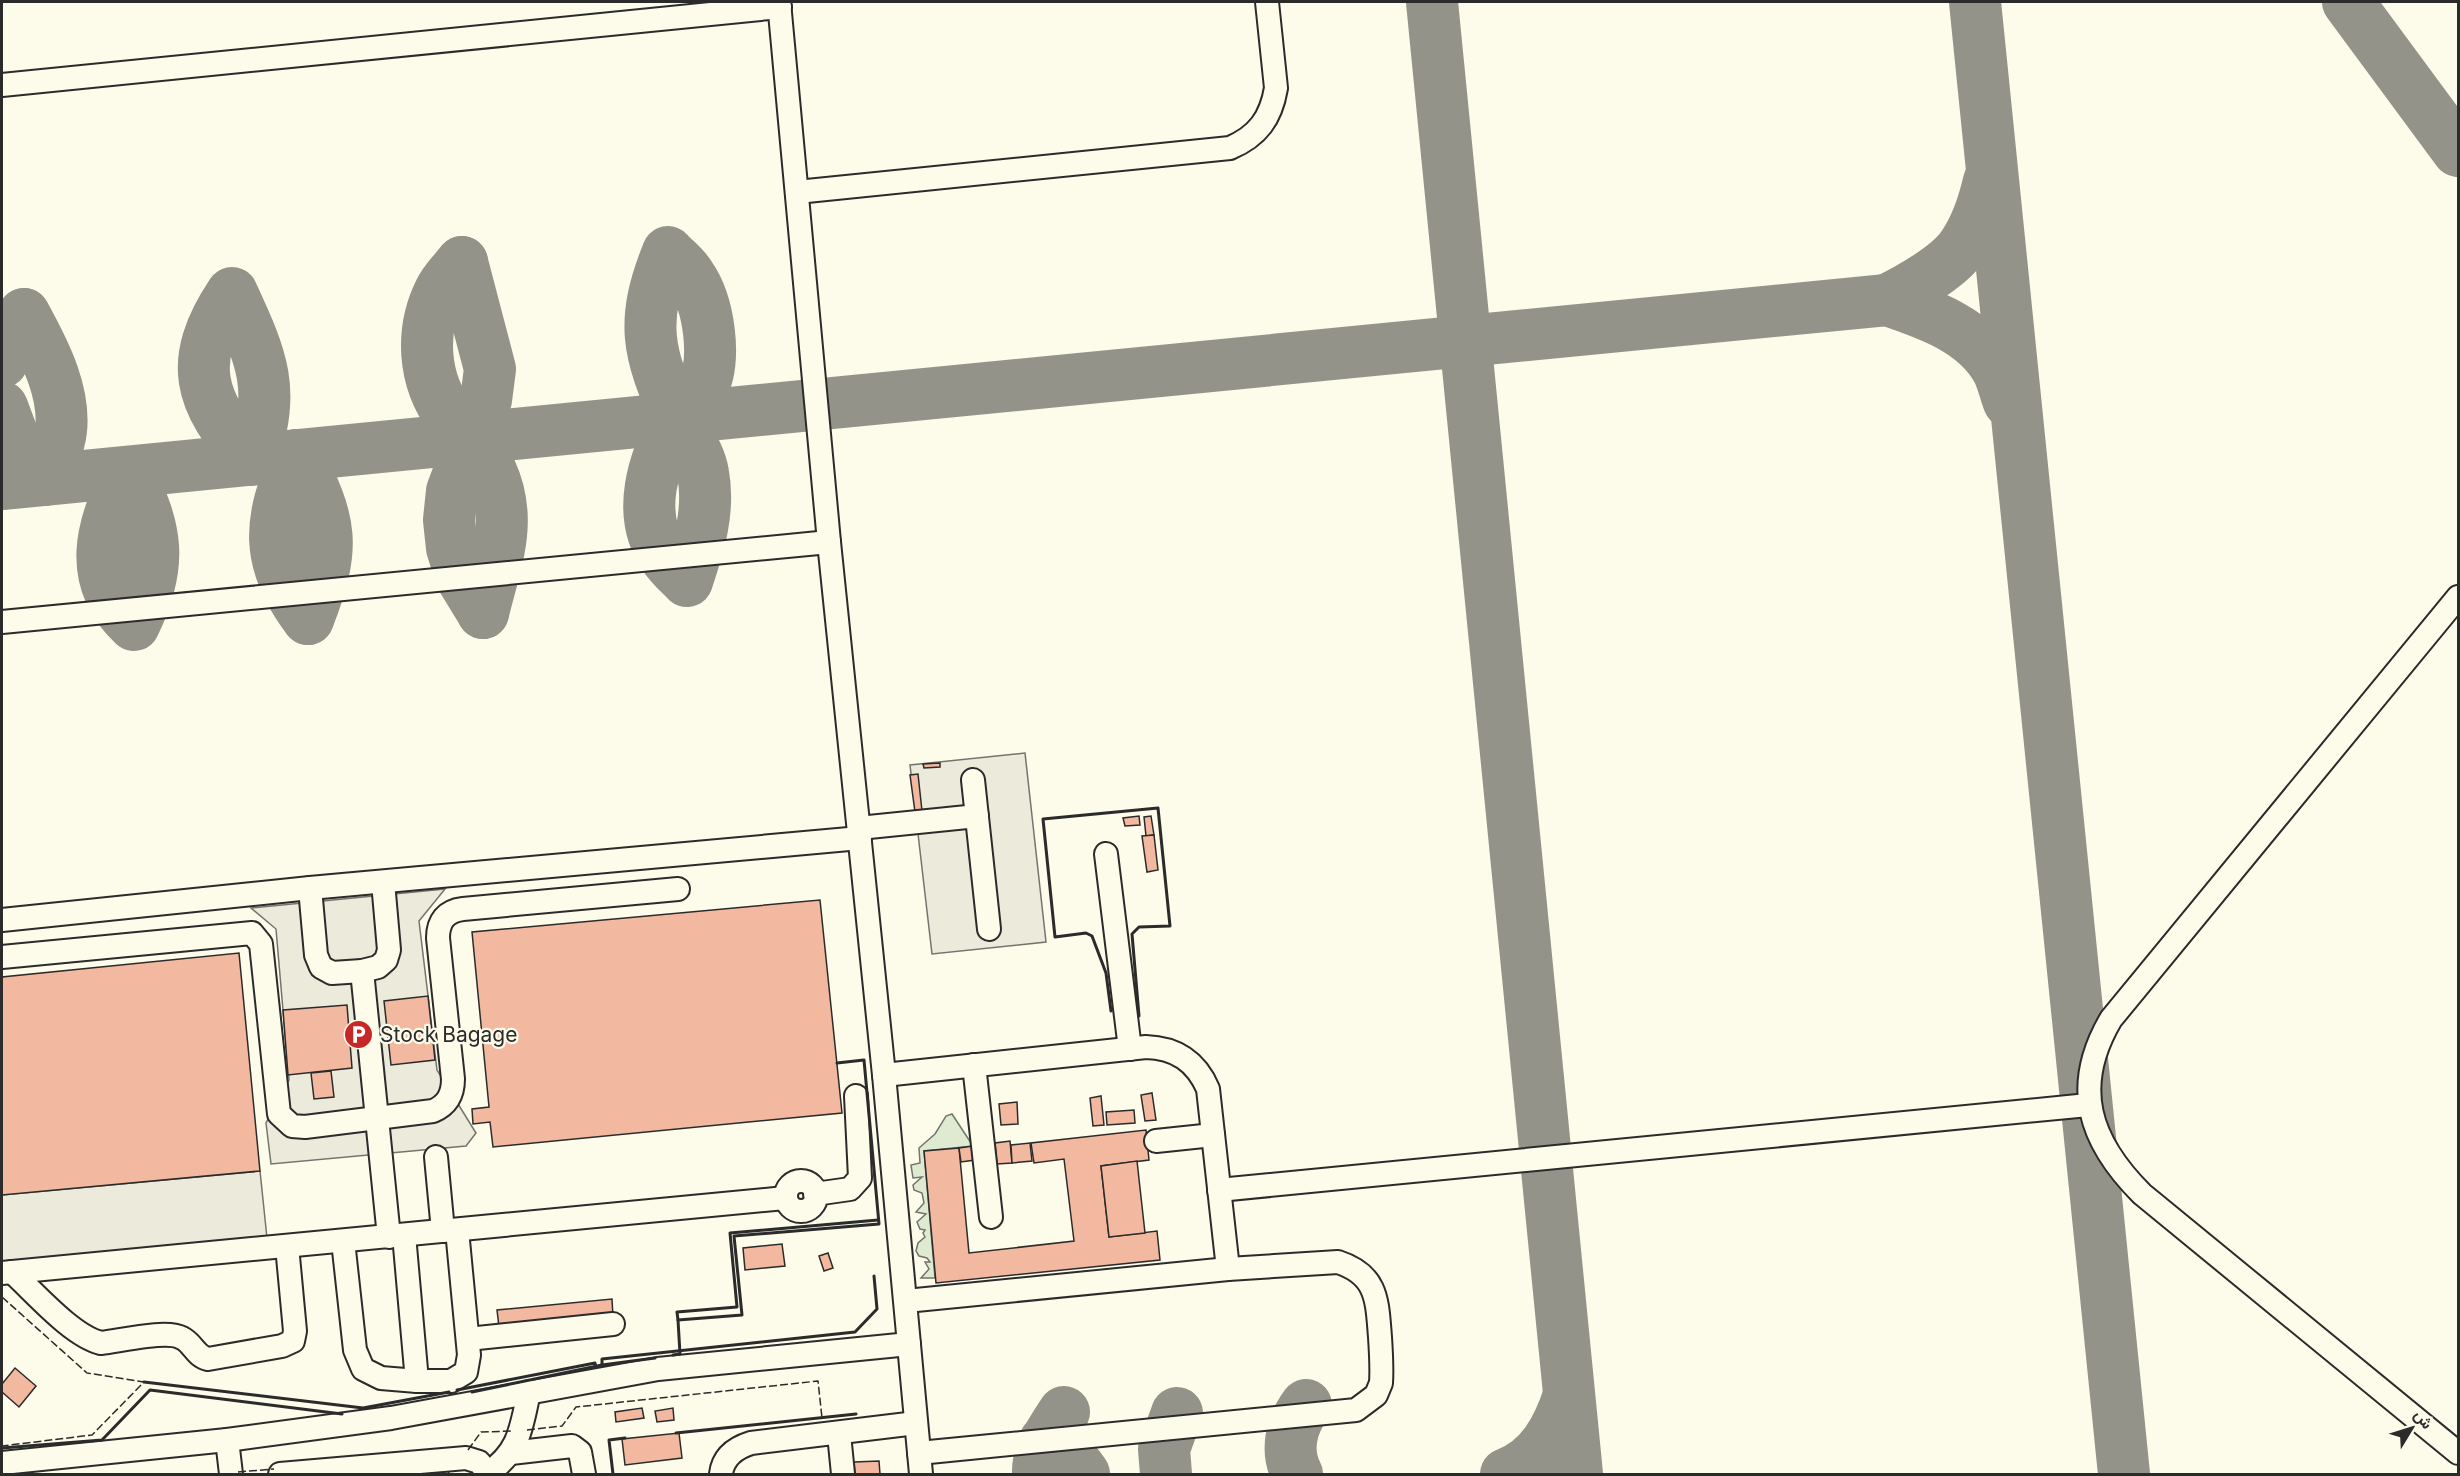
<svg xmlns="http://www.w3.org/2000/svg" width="2460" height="1476" font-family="Inter,Vazirmatn,sans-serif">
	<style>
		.green { fill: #deebd1; stroke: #74746e; stroke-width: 1.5 }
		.parking { fill: #eceadb; stroke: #74746e; stroke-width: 1.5 }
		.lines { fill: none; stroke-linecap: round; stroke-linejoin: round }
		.taxiway { stroke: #94938a; stroke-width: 52 }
		.building { fill: #f2b8a0; stroke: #2b2b2b; stroke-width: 1.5 }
		.minor-casing { stroke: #2b2b2b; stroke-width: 26 }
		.minor { stroke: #fdfbea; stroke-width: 22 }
		.fence { stroke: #2b2b2b; stroke-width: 1.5; stroke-dasharray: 8 3; stroke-linecap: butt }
		.wall { stroke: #2b2b2b; stroke-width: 3 }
		.labels { text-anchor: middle; stroke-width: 4.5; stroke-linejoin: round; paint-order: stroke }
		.poi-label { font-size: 21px; fill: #2b2b2b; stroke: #fdfbea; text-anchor: start }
	</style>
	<rect width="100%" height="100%" fill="#fdfbea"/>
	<polygon class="green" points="952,1114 973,1146 924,1151 935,1278 921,1278 929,1269 925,1262 930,1262 927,1258 919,1256 916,1251 918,1243 925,1237 923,1233 925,1230 920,1229 917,1222 926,1214 916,1212 924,1203 922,1193 914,1190 913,1185 922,1177 913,1178 911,1165 920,1163 919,1148 935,1134 946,1116"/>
	<g class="parking">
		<polygon points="1025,753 1046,942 932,954 910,765"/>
		<polygon points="445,889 419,921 437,1070 476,1133 466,1146 271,1164 266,1123 289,1080 276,929 251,908"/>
		<polygon points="260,1171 267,1238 2,1263 2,1195"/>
	</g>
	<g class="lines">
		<g class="taxiway">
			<polyline points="1432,2 1577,1474"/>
			<polyline points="1975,2 2124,1474"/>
			<polyline points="2348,2 2458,151"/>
			<path d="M1989 181C1984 203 1976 227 1963 246 1949 267 1909 289 1887 300 1928 314 1976 330 1998 371 2003 381 2005 392 2009 402"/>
			<path d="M462 262C455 271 445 280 440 291 420 331 423 380 450 416 464 433 482 450 491 471 514 521 495 563 483 613"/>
			<polyline points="462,262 490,369 486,400 452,491 449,520 452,548 461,577 483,613"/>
			<path d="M232 293C261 356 278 392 251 460 199 401 186 362 232 293Z"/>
			<path d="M24 314C44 350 70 399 59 441 56 455 49 467 44 480"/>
			<polyline points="2,362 7,342 24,314"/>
			<polyline points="2,407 17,447 44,480"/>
			<path d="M297 455C268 520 264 561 308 619"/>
			<path d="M297 455C333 523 336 547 308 619"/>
			<path d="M128 472C158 530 163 565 134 625 85 579 101 525 128 472Z"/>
			<polyline points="2,484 1887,300"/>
			<path d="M687 581C699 545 710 511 703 473 700 454 686 436 678 419 647 353 640 321 668 252 675 260 685 267 690 276 709 303 718 361 701 391 695 401 684 409 677 419 653 459 635 515 665 557 671 566 679 573 687 581"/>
			<polyline points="1045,1441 1067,1451 1084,1474"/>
			<path d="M1038 1474C1037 1451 1051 1432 1064 1412"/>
			<polyline points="1166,1474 1164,1449 1177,1413"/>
			<path d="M1297 1474C1285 1451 1291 1425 1306 1405"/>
			<path d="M1506 1474C1541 1461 1558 1429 1569 1395"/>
		</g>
	</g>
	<g class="building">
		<polygon points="940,763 940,767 924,768 923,764"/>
		<polygon points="918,774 922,811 915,812 910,775"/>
		<polygon points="1139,816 1140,825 1125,826 1123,818"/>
		<polygon points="1151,816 1154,835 1146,836 1144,817"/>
		<polygon points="1154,835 1158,870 1147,872 1142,836"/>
		<polygon points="820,900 842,1113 493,1147 490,1122 473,1124 472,1109 489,1107 472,932"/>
		<polygon points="239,953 260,1171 2,1195 2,977"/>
		<polygon points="428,996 435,1060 391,1065 384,1001"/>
		<polygon points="347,1005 352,1068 288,1075 283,1010"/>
		<polygon points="331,1071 334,1097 314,1099 311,1073"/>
		<polygon points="1152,1093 1156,1120 1145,1121 1141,1095"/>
		<polygon points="1101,1096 1104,1125 1093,1126 1090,1098"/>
		<polygon points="1017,1102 1018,1124 1001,1125 999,1104"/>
		<polygon points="1134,1110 1135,1123 1107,1125 1106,1112"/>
		<polygon points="1146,1130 1149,1160 1101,1166 1109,1237 1157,1231 1160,1260 936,1283 924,1151 959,1148 969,1253 1074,1241 1064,1159 1034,1163 1031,1143"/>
		<polygon points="1010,1141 1012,1163 997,1164 995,1143"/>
		<polygon points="1030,1143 1032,1161 1012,1163 1011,1145"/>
		<polygon points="973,1146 975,1160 961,1162 959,1148"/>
		<polygon points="1137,1161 1145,1233 1109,1237 1101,1166"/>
		<polygon points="782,1244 785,1266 745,1270 743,1248"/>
		<polygon points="828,1253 833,1268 824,1271 819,1256"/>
		<polygon points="612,1299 613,1317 499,1327 497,1310"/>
		<polygon points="15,1368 36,1386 19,1407 2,1392 2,1384"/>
		<polygon points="642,1408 644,1418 616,1422 615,1412"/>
		<polygon points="673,1408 674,1420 657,1422 655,1411"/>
		<polygon points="679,1433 682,1458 625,1465 622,1439"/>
		<polygon points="879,1461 880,1474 855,1474 854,1462"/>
		<polygon points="447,1465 449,1474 399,1474"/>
	</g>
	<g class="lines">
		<defs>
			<g id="minor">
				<polyline points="779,2 829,542 884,1075 921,1474"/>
				<polyline points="2,85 780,7"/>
				<path d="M797 192 1230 148C1258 136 1271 118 1276 88L1267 2"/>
				<path d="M2458 597 2111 1019C2071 1087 2089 1141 2142 1194L2458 1453"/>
				<polyline points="2,622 829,542"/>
				<polyline points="973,780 989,929"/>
				<polyline points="859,828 977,816"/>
				<polyline points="1106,854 1130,1049"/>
				<polyline points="310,888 316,955 321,967 332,973 362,971 378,967 386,960 389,950 383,882"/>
				<polyline points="2,920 310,888 860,838"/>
				<path d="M2 957 252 933 261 944 279 1114 292 1126 305 1127 433 1111C447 1105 453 1095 453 1079L438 938C438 921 446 911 463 909L678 889"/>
				<polyline points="362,971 389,1237"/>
				<polyline points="974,1065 991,1217"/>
				<path d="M884 1075 1146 1047C1176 1048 1196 1061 1208 1089L1228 1269"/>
				<polyline points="1156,1141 1213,1135"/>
				<polyline points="436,1157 443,1231"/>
				<circle cx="801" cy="1196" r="15"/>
				<polyline points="1219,1190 2088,1105"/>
				<polyline points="815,1194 850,1189 860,1178 856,1096"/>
				<polyline points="404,1235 417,1381"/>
				<polyline points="343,1241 355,1350 363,1369 381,1378 417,1381 451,1381 466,1372 469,1355 457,1230"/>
				<path d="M12 1272C35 1293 72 1336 101 1343 120 1341 167 1329 182 1338 193 1343 195 1356 208 1359L282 1346 293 1341 295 1331 287 1246"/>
				<polyline points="2,1273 785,1198"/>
				<path d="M906 1301 1228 1269 1338 1262C1378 1275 1377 1301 1380 1337 1381 1352 1382 1368 1381 1383L1376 1395 1356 1410 919 1453"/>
				<polyline points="468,1339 613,1324"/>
				<polyline points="839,1434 843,1474"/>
				<polyline points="227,1440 231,1474"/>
				<polyline points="511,1453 572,1446 580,1452 584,1474"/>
				<polyline points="2,1463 227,1440 391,1418 658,1369 909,1344"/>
				<path d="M488 1473C520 1451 521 1428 529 1392"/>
				<polyline points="280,1474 466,1458 479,1462 489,1474"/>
				<path d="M721 1474C723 1457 735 1448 751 1443L916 1423"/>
			</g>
		</defs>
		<use href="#minor" class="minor-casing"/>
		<use href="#minor" class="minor"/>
		<g class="fence">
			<polyline points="2,1297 87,1373 144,1382 92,1435 2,1446"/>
			<polyline points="527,1430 562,1426 576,1407 818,1381 822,1418"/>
			<polyline points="468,1450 481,1432 513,1431"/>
			<polyline points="238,1472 274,1469"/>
		</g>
		<g class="wall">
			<polyline points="1111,1011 1106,973 1092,936 1086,933 1055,937 1043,819 1158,808 1170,926 1139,927 1132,934 1139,1016"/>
			<polyline points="678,1320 677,1312 737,1307 730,1233 878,1220"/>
			<polyline points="673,1355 680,1354 678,1320 742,1315 734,1236 879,1224 864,1060 837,1063"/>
			<polyline points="602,1365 602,1359 855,1332 877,1309 874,1276"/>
			<polyline points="144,1382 363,1408 449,1392"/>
			<polyline points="457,1390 595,1363 596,1367"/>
			<polyline points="472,1392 602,1365 655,1358"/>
			<polyline points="676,1433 856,1414"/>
			<polyline points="2,1448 102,1440 150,1390 342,1414"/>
			<polyline points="613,1474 609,1440 625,1438"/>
		</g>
	</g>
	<defs>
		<symbol id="parking-disc" viewBox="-11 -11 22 22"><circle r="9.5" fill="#c62828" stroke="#fdfbea"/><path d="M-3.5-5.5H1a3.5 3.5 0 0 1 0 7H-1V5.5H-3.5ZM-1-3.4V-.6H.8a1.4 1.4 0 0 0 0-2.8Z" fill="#fff"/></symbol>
	</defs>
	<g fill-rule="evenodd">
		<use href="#parking-disc" x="342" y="1018" width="33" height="33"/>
	</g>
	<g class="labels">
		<g class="poi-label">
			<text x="380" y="1042">Stock Bagage</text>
		</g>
	</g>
	<rect width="2460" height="1476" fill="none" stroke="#2b2b2b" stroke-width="6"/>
	<g transform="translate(2412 1428) rotate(52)" stroke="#fdfbea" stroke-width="4.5" paint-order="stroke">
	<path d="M0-4.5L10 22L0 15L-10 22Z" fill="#2b2b2b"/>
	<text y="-9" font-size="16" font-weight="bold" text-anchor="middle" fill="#2b2b2b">ش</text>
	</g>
</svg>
